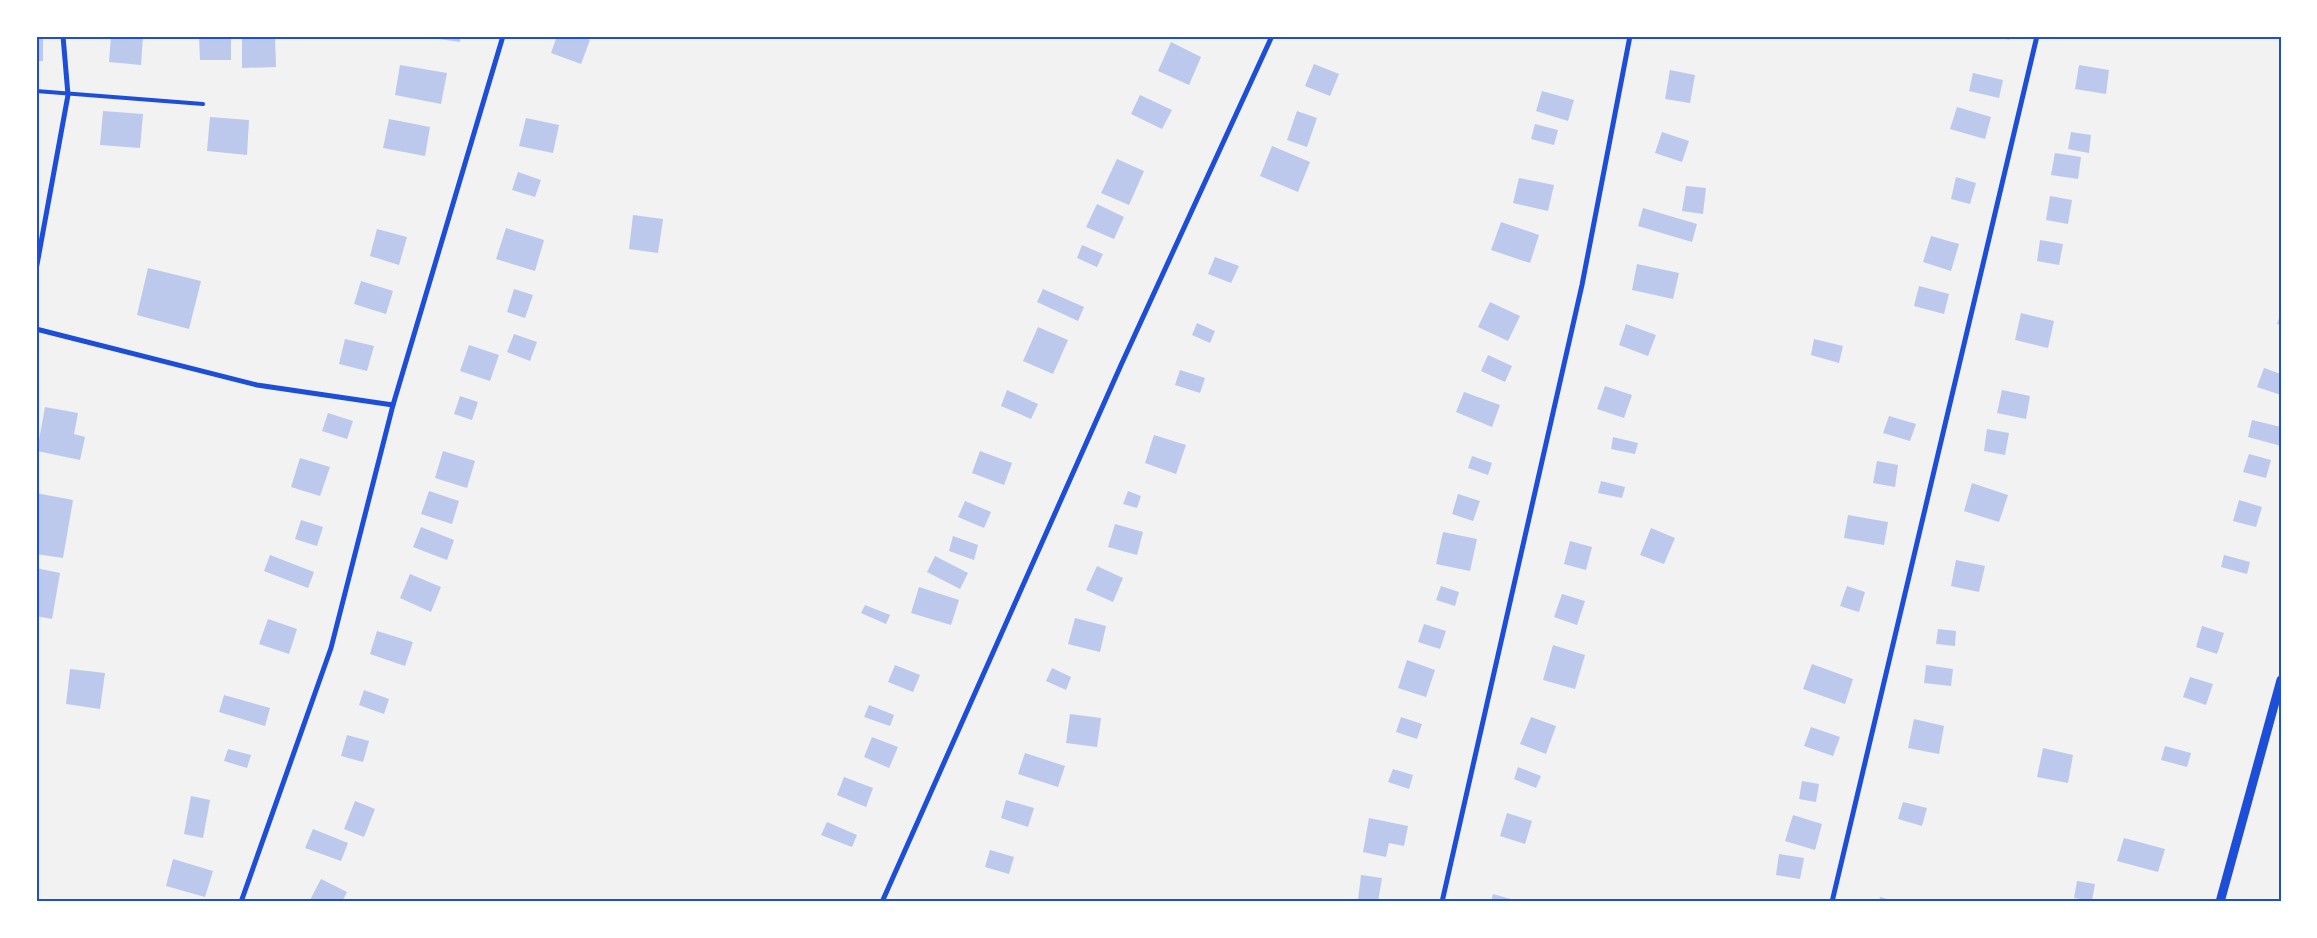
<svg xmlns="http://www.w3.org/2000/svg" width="2317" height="938" font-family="'Source Sans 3',sans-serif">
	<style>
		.building { fill: #bdc9ec }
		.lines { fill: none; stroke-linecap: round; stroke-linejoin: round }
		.service { stroke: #1d4ed8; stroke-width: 4 }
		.minor { stroke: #1d4ed8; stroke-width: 5 }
		.tertiary { stroke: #1d4ed8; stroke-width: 9 }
		.neatline { fill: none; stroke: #1d4ed8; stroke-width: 2 }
	</style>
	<rect width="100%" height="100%" fill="#f2f2f2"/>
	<g class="building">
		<rect x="36" y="36" width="7" height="25"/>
		<polygon points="111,36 143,36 141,65 109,62"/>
		<polygon points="199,36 231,36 231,60 200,60"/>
		<polygon points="419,36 460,36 460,42"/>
		<polygon points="557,36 578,36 590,40 581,64 551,53"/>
		<polygon points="1995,36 2010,36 2009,40"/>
		<polygon points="275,37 276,67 242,68 242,38"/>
		<polygon points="1171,42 1201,57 1189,85 1158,71"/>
		<polygon points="1314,64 1339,74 1330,96 1305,86"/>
		<polygon points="400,65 447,73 441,104 395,95"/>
		<polygon points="2079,65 2109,70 2106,94 2075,89"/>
		<polygon points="1670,70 1695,75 1690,103 1665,99"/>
		<polygon points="1973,73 2003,80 1999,98 1969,91"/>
		<polygon points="1542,91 1574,100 1568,121 1536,111"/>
		<polygon points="1140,95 1172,110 1162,129 1131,114"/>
		<polygon points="1957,107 1991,117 1985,139 1950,129"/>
		<polygon points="103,111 143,114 140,148 100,145"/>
		<polygon points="1297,111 1317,118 1307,147 1287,140"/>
		<polygon points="210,117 249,120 247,155 207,151"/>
		<polygon points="526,118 559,125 553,153 519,146"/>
		<polygon points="389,119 430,127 425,156 383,148"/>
		<polygon points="1535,124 1558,130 1554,145 1531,139"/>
		<polygon points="1662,132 1689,141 1682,162 1655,153"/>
		<polygon points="2071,132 2091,135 2089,153 2068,149"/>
		<polygon points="1272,146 1310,162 1298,192 1260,176"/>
		<polygon points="2055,153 2081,157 2078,179 2051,175"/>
		<polygon points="1117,159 1144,171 1129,205 1101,193"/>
		<polygon points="518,172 541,180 535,197 512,190"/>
		<polygon points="1956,177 1976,183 1970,204 1951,199"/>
		<polygon points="1519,178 1554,185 1548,211 1513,203"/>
		<polygon points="1686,186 1706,188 1703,214 1682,211"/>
		<polygon points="2050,196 2072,200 2068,224 2046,220"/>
		<polygon points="1097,204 1124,217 1114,239 1086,227"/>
		<polygon points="1643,208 1697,224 1692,242 1638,226"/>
		<polygon points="633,215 663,219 658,253 629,249"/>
		<polygon points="1501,222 1539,235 1530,263 1491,250"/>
		<polygon points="506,228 544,240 535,271 496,259"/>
		<polygon points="377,229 407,237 399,265 370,256"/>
		<polygon points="1931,236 1959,244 1951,271 1923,262"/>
		<polygon points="2040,240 2063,244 2059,265 2037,261"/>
		<polygon points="1082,245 1103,254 1097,267 1077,258"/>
		<polygon points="1215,257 1239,266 1231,283 1208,274"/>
		<polygon points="1637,264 1679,273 1673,299 1632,290"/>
		<polygon points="148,268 201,281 189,329 137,315"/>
		<polygon points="361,281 393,291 386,314 354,304"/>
		<polygon points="1919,286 1949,294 1944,314 1914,306"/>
		<polygon points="514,289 533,295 525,318 507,312"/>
		<polygon points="1043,289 1084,307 1078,321 1037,302"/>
		<polygon points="1490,302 1520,316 1508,341 1478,327"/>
		<polygon points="2281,312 2281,325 2277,324"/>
		<polygon points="2021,313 2054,321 2048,348 2015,340"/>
		<polygon points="1197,323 1215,331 1210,343 1192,335"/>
		<polygon points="1626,324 1656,335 1648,356 1619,345"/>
		<polygon points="1038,327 1068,340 1053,374 1023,361"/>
		<polygon points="514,334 537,342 530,361 507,352"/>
		<polygon points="345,339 374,346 367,371 339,364"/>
		<polygon points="1814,339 1843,346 1839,363 1811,355"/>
		<polygon points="469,345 499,355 490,381 460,371"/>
		<polygon points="1488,355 1512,366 1505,382 1481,371"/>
		<polygon points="2264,368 2281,374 2281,395 2257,387"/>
		<polygon points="1180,370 1205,378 1200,393 1175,385"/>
		<polygon points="1605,386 1632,395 1624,418 1597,409"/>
		<polygon points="1007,390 1038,404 1031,419 1001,406"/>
		<polygon points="2002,390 2030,396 2026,419 1997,413"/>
		<polygon points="1464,392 1500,405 1492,427 1456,412"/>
		<polygon points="460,396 478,402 472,420 454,414"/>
		<polygon points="45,407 78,413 74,434 85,437 80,460 37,451"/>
		<polygon points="328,413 353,421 347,439 322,431"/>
		<polygon points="1889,416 1916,424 1910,441 1883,433"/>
		<polygon points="2252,420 2281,427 2281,446 2248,437"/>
		<polygon points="1987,429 2009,433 2005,455 1984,451"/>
		<polygon points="1154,435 1186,445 1176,474 1145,463"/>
		<polygon points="1613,437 1638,443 1635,454 1611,449"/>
		<polygon points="443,451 475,461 467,488 435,478"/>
		<polygon points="980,451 1012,463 1004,485 972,473"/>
		<polygon points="2249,454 2271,460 2266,478 2243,472"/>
		<polygon points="1472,456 1492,463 1488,475 1468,468"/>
		<polygon points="300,458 330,467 320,496 291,487"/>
		<polygon points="1877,461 1898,465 1895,487 1873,483"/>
		<polygon points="1601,481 1625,487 1622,498 1598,493"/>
		<polygon points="1972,483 2008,495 1999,522 1964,511"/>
		<polygon points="429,491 459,501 452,524 421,514"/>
		<polygon points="1128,491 1141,496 1137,508 1123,504"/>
		<polygon points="36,493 73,500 63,558 36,554"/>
		<polygon points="1458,494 1480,501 1473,521 1452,514"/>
		<polygon points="2239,500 2262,507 2256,527 2233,521"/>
		<polygon points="965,501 991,512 984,528 958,517"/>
		<polygon points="1848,515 1888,522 1884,545 1844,538"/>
		<polygon points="301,520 323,527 317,546 295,539"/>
		<polygon points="1115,524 1143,532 1137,555 1108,547"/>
		<polygon points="421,527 454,540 447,560 413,547"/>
		<polygon points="1651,528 1675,538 1664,564 1640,555"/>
		<polygon points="1443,532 1477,539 1470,571 1436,564"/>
		<polygon points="953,536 978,545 974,560 949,551"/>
		<polygon points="1570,541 1592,547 1586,570 1564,564"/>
		<polygon points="270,555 314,572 308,588 264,571"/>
		<polygon points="2224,555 2250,562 2247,574 2221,567"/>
		<polygon points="935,556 968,573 960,589 927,572"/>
		<polygon points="1956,560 1985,566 1979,592 1951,586"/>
		<polygon points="1097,566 1123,578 1113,602 1086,590"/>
		<polygon points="36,568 60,573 52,619 36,616"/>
		<polygon points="410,574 441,587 431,612 400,598"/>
		<polygon points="1441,586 1459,592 1455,606 1436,600"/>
		<polygon points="1847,586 1865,592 1859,612 1840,606"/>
		<polygon points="919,587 959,600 951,625 911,613"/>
		<polygon points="1562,594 1585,601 1577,625 1554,617"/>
		<polygon points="865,605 890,615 886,624 861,613"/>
		<polygon points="1075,618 1106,626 1100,652 1068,644"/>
		<polygon points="268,619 297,629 289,654 259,644"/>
		<polygon points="1424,624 1446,631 1440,649 1418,642"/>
		<polygon points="2202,626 2224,633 2217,654 2196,647"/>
		<polygon points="1938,629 1956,631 1955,646 1936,644"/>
		<polygon points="377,631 413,642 405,666 370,654"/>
		<polygon points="1553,645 1585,655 1575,689 1543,680"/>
		<polygon points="1407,660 1435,670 1426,697 1398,688"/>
		<polygon points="1812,664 1853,679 1845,704 1803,689"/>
		<polygon points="895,665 920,675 913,692 888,682"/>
		<polygon points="1926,665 1953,669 1951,686 1924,683"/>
		<polygon points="1052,668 1071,677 1066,690 1046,681"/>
		<polygon points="70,669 105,673 100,709 66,704"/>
		<polygon points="2190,677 2213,684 2206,705 2183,697"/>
		<polygon points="364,690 389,699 384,714 359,705"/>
		<polygon points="224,695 270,708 265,726 219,712"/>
		<polygon points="869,705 894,715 890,726 864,717"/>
		<polygon points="1070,714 1101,718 1097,747 1066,743"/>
		<polygon points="1401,717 1422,724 1417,739 1396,732"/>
		<polygon points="1531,717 1556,726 1546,754 1520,744"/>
		<polygon points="1914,719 1944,726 1939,754 1908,748"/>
		<polygon points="1811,727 1840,737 1833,756 1804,746"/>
		<polygon points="347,735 369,741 363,762 341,756"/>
		<polygon points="872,737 898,747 889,768 864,757"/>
		<polygon points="2165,746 2191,753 2187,767 2161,760"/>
		<polygon points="2043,748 2073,755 2068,783 2037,777"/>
		<polygon points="228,749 251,755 247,768 224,761"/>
		<polygon points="1025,753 1065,766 1058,787 1018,774"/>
		<polygon points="1518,767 1541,776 1536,788 1514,779"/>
		<polygon points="1393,769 1413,775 1409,789 1388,782"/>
		<polygon points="844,777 873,788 866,807 837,795"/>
		<polygon points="1802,781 1819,784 1816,802 1799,799"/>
		<polygon points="191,796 210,800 203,838 184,834"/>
		<polygon points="1006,800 1034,808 1028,827 1001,818"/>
		<polygon points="355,801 375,809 364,837 344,829"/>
		<polygon points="1903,802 1927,808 1922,826 1898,819"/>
		<polygon points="1507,813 1532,821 1525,844 1500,836"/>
		<polygon points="1793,815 1822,824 1815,850 1785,841"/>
		<polygon points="1369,818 1408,826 1404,846 1389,843 1386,857 1363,852"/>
		<polygon points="827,822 857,835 852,847 821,835"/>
		<polygon points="313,829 348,843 341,861 305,848"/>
		<polygon points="2124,838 2165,849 2158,872 2117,861"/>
		<polygon points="990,850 1014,857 1009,874 985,867"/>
		<polygon points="1779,854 1804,858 1800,879 1776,875"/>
		<polygon points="173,859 213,871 205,897 166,886"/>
		<polygon points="1361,875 1382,878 1378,902 1358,900"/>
		<polygon points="321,879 347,892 342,902 314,902 310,900"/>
		<polygon points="2077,881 2095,884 2092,901 2074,898"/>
		<polygon points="1493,894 1518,901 1518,902 1491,902"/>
		<polygon points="1880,897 1895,901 1895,902 1879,902"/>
	</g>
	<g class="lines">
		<g class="service">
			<polyline points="700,37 701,36"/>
			<polyline points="36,91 203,104"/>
		</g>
		<g class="minor">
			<polyline points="36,270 68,95 63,36"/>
			<polyline points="36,329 257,385 393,405"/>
			<polyline points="241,902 331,648 393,405 503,36"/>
			<polyline points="882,902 1121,365 1272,36"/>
			<polyline points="1442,902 1582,285 1630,36"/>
			<polyline points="1832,902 2037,36"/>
		</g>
		<polyline class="tertiary" points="2220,902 2281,680"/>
	</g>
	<rect width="2317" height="938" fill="none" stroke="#ffffff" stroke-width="75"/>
	<rect x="38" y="38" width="2242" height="862" class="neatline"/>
</svg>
